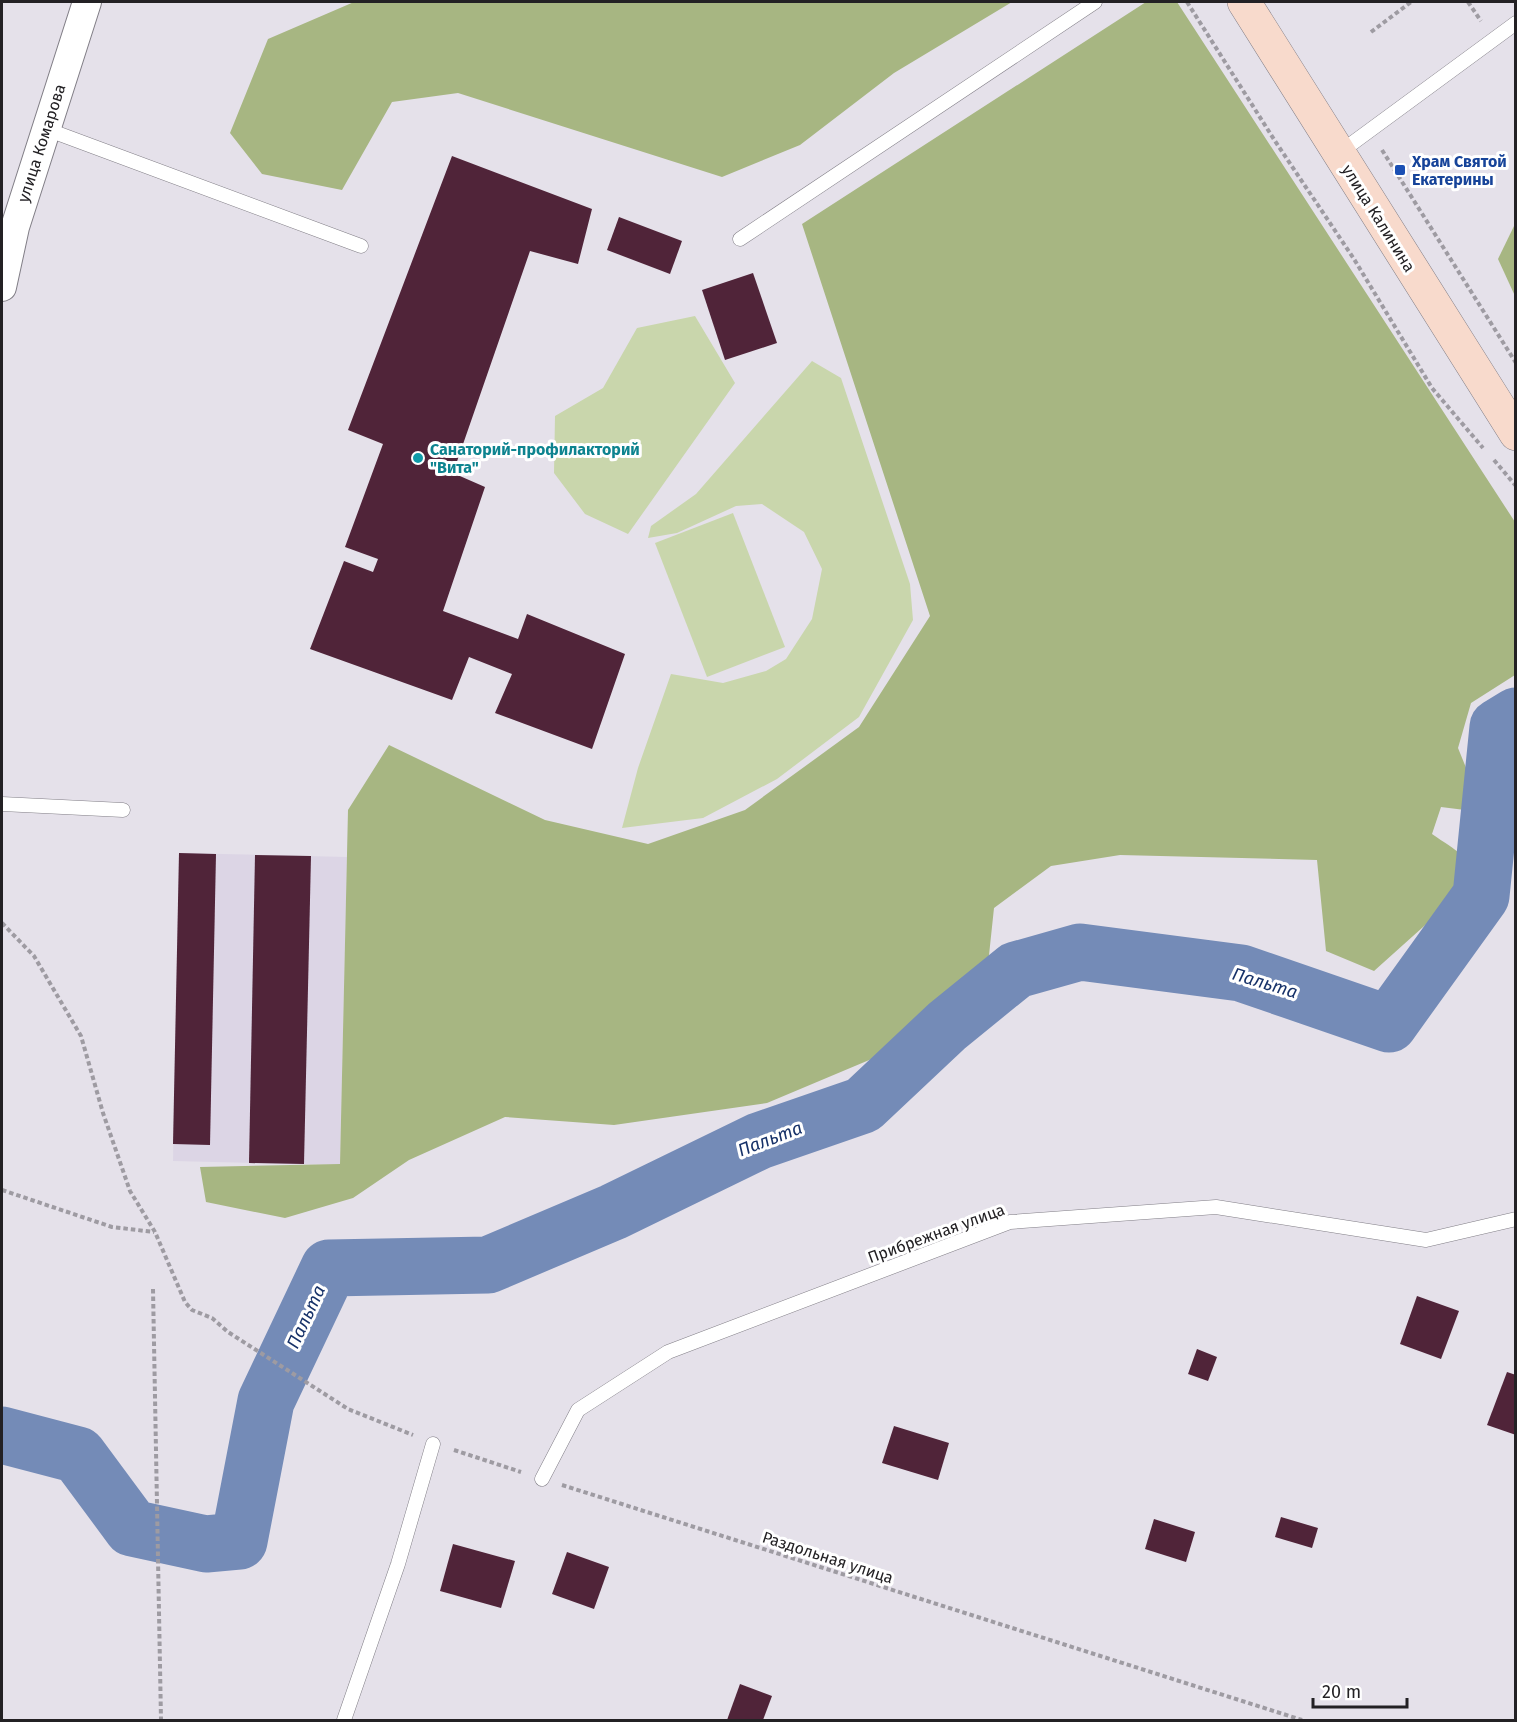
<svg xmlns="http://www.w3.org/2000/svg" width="1517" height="1722" font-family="'Fira Sans',sans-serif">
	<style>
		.built { fill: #dcd5e5 }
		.green { fill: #c9d6ac }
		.forest { fill: #a7b682 }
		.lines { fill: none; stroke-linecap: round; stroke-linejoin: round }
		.river { stroke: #748bb7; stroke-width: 57 }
		.building { fill: #502439 }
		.service-casing { stroke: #817e86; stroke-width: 15 }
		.minor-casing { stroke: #817e86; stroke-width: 30 }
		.secondary-casing { stroke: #817e86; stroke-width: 34 }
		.path { stroke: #9e9ba2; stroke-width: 4; stroke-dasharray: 4.5 3; stroke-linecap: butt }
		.service { stroke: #fff; stroke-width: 14 }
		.minor { stroke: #fff; stroke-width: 28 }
		.secondary { stroke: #f8dacc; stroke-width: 33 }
		.transit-dot { fill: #1a4fb4; stroke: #fff; stroke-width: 2 }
		.culture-dot { fill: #0f9aa8; stroke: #fff; stroke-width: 2 }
		.labels { text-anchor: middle; stroke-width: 6; stroke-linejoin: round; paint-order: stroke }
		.street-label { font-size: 16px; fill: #232124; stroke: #fff }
		.transit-label { font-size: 16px; font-weight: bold; fill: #164399; stroke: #fff; text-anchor: start }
		.culture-label { font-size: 16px; font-weight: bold; fill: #0d838f; stroke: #fff; text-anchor: start }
		.water-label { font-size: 18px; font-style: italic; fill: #173269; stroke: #fff }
	</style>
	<rect width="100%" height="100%" fill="#e5e1ea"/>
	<polygon class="built" points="179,853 347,857 340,1165 173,1161"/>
	<g class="green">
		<polygon points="695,316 735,383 628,534 585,514 554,473 555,416 603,388 637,328"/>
		<polygon points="812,361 841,378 910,584 913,620 859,717 777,779 703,818 622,828 638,768 671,674 723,683 766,671 786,659 812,619 822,569 804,532 762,504 736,506 677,533 648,538 651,526 696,494"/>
		<polygon points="733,513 785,647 707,677 655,543"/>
	</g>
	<g class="forest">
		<polygon points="354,2 1012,2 894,73 800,145 722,177 458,93 392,102 342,190 262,174 230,133 268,39"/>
		<path d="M1146 2H1177L1515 522V675L1471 703 1458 748 1471 780 1465 810 1441 807 1432 834C1460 854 1477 857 1471 896L1442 910 1374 971 1326 951 1317 860 1120 855 1051 866 994 908 987 974 893 1050 767 1103 614 1125 505 1117 409 1160 353 1198 285 1218 206 1202 200 1167 340 1164 348 810 389 745 545 820 648 844 745 810 859 727 930 616 802 224Z"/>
		<polygon points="1515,224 1515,296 1498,259"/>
	</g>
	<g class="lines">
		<polyline class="river" points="2,1435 78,1455 132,1528 206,1544 239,1541 266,1401 329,1268 488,1265 613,1212 759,1141 863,1105 947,1026 1016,970 1080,952 1241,973 1389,1024 1481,896 1498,727 1516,716"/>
	</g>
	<g class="building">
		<polygon points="452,156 592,209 578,264 530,251 453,473 485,487 443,611 518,639 527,614 625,654 592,749 495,713 512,674 469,657 452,700 310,649 344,561 373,572 378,559 345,547 383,444 348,430"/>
		<polygon points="619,217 682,241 670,274 607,250"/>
		<polygon points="753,273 777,343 725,360 702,290"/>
		<polygon points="179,853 216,854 210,1145 173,1144"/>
		<polygon points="255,855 311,856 304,1164 249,1163"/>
		<polygon points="1417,1296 1459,1311 1441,1359 1400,1344"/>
		<polygon points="1197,1349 1217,1357 1208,1381 1188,1374"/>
		<polygon points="1507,1372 1516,1375 1516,1435 1487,1425"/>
		<polygon points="894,1426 949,1443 938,1480 882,1463"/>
		<polygon points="1281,1517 1318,1528 1312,1548 1275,1537"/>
		<polygon points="1154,1519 1195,1532 1186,1562 1145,1549"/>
		<polygon points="453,1544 515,1561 501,1608 440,1591"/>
		<polygon points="567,1552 609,1567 594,1609 552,1594"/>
		<polygon points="740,1684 772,1696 763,1720 727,1720"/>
	</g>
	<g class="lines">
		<defs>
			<g id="service">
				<polyline points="46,129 361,246"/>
				<polyline points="1339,153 1516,23"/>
				<polyline points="740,239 1095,2"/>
				<polyline points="2,804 123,810"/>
				<polyline points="542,1479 578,1410 668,1352 1010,1222 1216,1207 1426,1240 1516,1219"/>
				<polyline points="344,1720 398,1564 433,1444"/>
			</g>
			<polyline id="minor" points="2,287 15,227 87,2"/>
			<polyline id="secondary" points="1244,2 1516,434"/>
		</defs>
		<use href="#service" class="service-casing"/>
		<use href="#minor" class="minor-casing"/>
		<use href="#secondary" class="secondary-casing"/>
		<g class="path">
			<polyline points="1187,2 1275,141 1354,259 1432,388 1483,448"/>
			<polyline points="1468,2 1481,21"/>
			<polyline points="1371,32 1411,2"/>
			<polyline points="1382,150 1516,363"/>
			<polyline points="1494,460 1516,486"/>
			<polyline points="2,923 34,956 81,1036 103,1113 130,1191 155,1232 185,1302 192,1310 212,1318 228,1332 348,1409 413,1435"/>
			<polyline points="2,1190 112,1227 154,1232"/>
			<polyline points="153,1289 161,1720"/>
			<polyline points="454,1450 521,1472"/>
			<polyline points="562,1485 1302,1720"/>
		</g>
		<use href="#service" class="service"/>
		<use href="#minor" class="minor"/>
		<use href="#secondary" class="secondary"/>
	</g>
	<rect class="transit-dot" x="1394" y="164" width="12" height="12" rx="3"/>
	<circle class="culture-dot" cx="418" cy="458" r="6"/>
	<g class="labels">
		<g class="street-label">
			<text transform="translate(41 143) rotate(-72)" y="6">улица Комарова</text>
			<text transform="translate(1379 218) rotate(58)" y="6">улица Калинина</text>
			<text transform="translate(936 1233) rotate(-20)" y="6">Прибрежная улица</text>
			<text transform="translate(828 1557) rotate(18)" y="6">Раздольная улица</text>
		</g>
		<g class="transit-label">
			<text x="1412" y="167">Храм Святой<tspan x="1412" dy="18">Екатерины</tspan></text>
		</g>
		<g class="culture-label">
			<text x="430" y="455">Санаторий-профилакторий<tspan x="430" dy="18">"Вита"</tspan></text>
		</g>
		<g class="water-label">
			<text transform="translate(1265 983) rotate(17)" y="6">Пальта</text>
			<text transform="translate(770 1139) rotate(-21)" y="6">Пальта</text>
			<text transform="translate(306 1317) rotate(-65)" y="6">Пальта</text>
		</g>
	</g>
	<rect width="1517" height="1722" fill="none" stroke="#232124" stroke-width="6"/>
	<path d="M1313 1698v9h94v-9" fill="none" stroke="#232124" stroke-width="3"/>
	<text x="1322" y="1698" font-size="18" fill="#232124" stroke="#ffffff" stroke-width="4.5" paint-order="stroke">20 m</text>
</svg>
